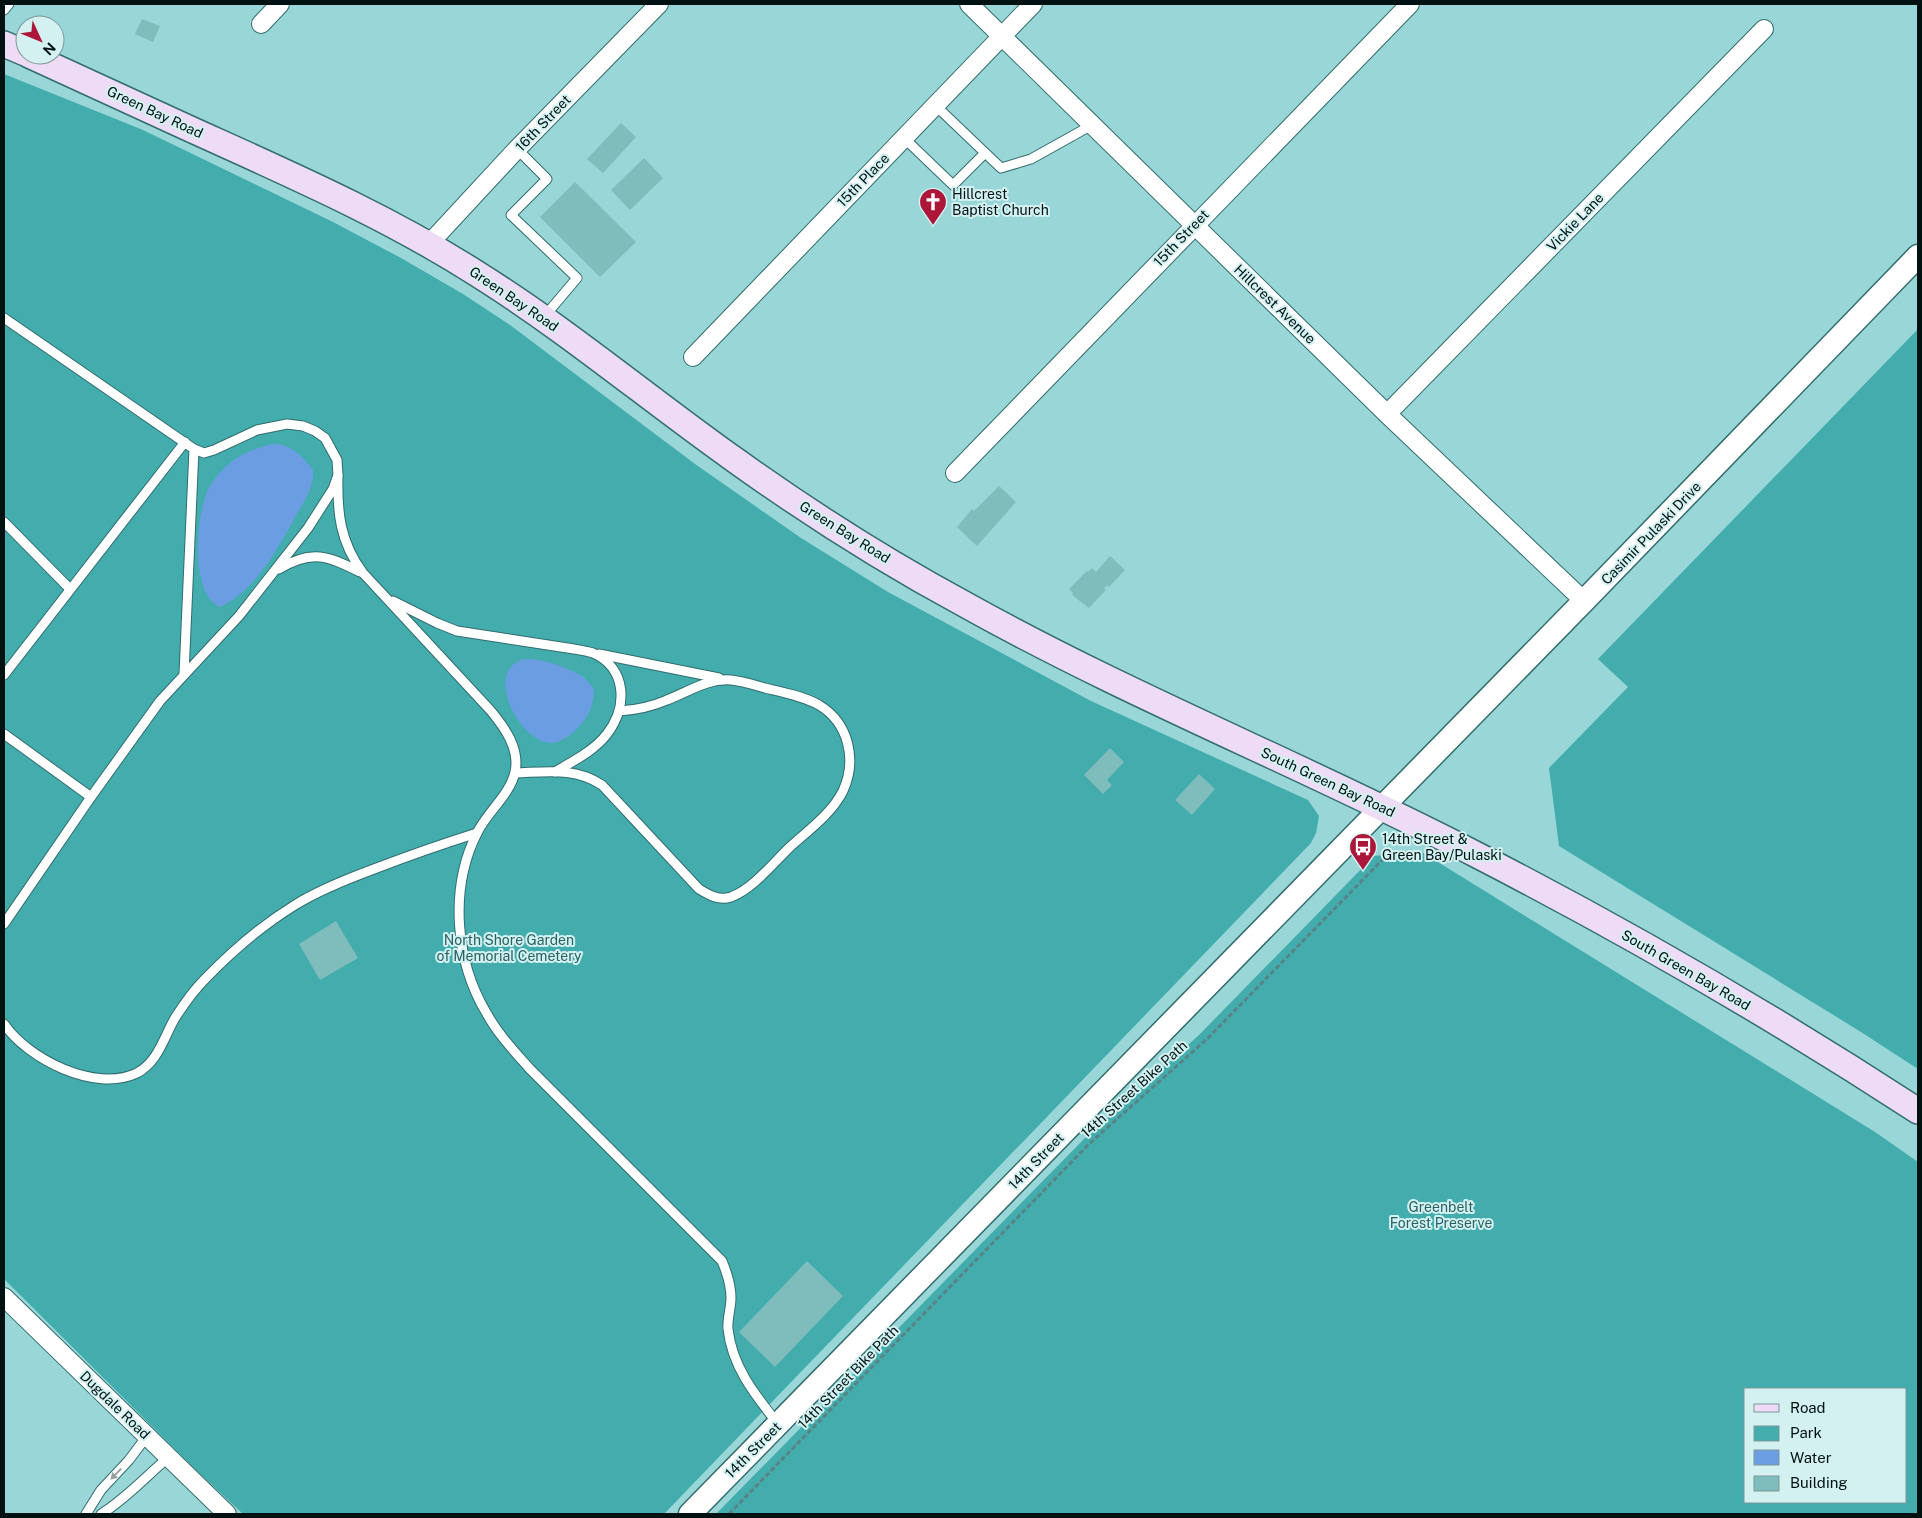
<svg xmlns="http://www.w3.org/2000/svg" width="1922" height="1518" font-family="'Public Sans',sans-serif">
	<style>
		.green { fill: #43acad; fill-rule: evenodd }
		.water { fill: #6a9de2 }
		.building { fill: #7fbcbc }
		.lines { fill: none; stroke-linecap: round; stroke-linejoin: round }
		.service-casing { stroke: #316d6e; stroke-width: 11 }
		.minor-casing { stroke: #316d6e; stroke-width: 20 }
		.tertiary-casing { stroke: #316d6e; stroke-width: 25 }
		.secondary-casing { stroke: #316d6e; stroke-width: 28 }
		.path { stroke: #598485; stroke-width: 3; stroke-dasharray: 5 2.5; stroke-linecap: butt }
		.service { stroke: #fff; stroke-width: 9 }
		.minor { stroke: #fff; stroke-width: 18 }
		.tertiary { stroke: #fff; stroke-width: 22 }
		.secondary { stroke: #eedbf5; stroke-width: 25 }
		.oneway { fill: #99a0a0 }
		.labels { text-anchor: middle; stroke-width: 4; stroke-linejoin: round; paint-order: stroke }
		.street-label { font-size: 14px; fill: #001112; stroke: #d3f1f1 }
		.poi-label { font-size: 14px; fill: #001112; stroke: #d3f1f1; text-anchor: start }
		.park-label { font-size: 14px; fill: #296162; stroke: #d3f1f1 }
	</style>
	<rect width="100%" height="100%" fill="#99d6d7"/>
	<g class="green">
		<polygon points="4,74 143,130 333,222 401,258 463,294 510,325 695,464 801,538 888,592 1091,701 1308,800 1319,816 1316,833 1311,843 664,1514 243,1514 195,1469 4,1279"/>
		<polygon points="1918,329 1918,1069 1861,1032 1559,846 1549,768 1628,687 1598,659"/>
		<path d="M1420 851 1875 1132 1918 1162V1514H716L1084 1139 1199 1035 1374 856ZM1746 1389H1906V1502H1746Z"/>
	</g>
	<g class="water">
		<path d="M272 444C290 443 303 456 313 470 314 490 303 502 294 519 277 550 254 592 220 607 188 593 196 511 210 486 224 462 247 450 272 444Z"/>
		<path d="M522 659C540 658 565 666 580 675 586 678 590 684 594 689 594 706 588 718 576 730 571 735 561 742 553 743 526 745 496 695 508 671 511 665 517 662 522 659Z"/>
	</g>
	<g class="building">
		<polygon points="142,19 160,26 153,42 135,34"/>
		<polygon points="621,123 636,137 603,173 587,159"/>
		<polygon points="644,158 663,178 630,210 611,190"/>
		<polygon points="575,182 636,242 600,277 540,217"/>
		<polygon points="999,486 1016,502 977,546 957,527 972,509 974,511"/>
		<polygon points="1110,556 1125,570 1109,587 1107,585 1104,588 1106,590 1089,608 1072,595 1073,593 1069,589 1087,571 1088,572 1092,568 1096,572"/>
		<polygon points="1110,748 1124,762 1107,780 1112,785 1103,794 1084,775"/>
		<polygon points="1199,774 1215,789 1192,815 1175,800"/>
		<polygon points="336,921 358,958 320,980 299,944"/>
		<polygon points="807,1261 843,1296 775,1367 739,1332"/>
	</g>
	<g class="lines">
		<defs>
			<g id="service">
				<polyline points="4,10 9,4"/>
				<polyline points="935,105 1001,168 1031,159 1092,125"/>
				<polyline points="903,137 953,185 985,153"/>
				<polyline points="517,149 547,179 511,215 577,278 544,317"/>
				<polyline points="4,318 194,449 204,453 214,450 257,430 287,424 303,426 315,431 325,438 337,460 338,475 333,489 308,528 239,616 160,701 91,797 4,924"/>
				<path d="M338 475C337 513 340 542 363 573L491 711C505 728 520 749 515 772 510 795 487 812 477 833 449 889 455 961 487 1014 498 1034 514 1051 529 1068L722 1261C727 1273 731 1284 731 1298 731 1308 727 1319 728 1329 732 1367 756 1396 778 1424"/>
				<polyline points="4,522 70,589"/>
				<path d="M279 569C312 549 328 556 360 572"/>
				<path d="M393 601 437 623 457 631 574 649C580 650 587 651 593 653 627 668 628 707 607 734 594 751 573 761 555 772"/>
				<polyline points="599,654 719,678"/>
				<polyline points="184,674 194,449"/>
				<polyline points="4,675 185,442"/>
				<polyline points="4,734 91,797"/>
				<path d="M515 773C547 772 575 767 602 785L699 889C709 895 719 901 731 897 754 888 773 863 791 846 809 830 832 813 843 791 857 760 849 723 819 705 803 696 782 692 765 688 754 685 742 681 731 680 708 678 688 692 667 700 651 707 636 710 619 711"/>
				<path d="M4 1024C28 1059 95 1093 137 1073 158 1062 164 1037 175 1018 184 1004 193 991 205 979 232 951 261 926 295 905 319 890 347 879 374 869 408 856 442 844 477 833"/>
				<polyline points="86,1514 101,1490 129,1460 147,1436"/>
				<path d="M101 1514C126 1499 146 1476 169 1457"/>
			</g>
			<g id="minor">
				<polyline points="969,4 1387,414 1584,601"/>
				<polyline points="261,24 280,4"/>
				<polyline points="429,244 517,149 659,4"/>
				<polyline points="693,357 1033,4"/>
				<polyline points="1387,414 1764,29"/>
				<polyline points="955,473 1410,4"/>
				<polyline points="4,1297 227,1514"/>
			</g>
			<polyline id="tertiary" points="690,1514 1584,601 1918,256"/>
			<g id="secondary">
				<polyline points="4,44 25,53"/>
				<path d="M29 55C82 79 135 104 188 128 287 173 387 216 479 275 568 331 649 399 735 460 809 513 886 562 966 605 1131 697 1307 767 1475 854 1627 932 1775 1018 1918 1111"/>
			</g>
		</defs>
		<use href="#service" class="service-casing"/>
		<use href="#minor" class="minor-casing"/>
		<use href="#tertiary" class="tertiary-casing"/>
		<use href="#secondary" class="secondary-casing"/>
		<polyline class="path" points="729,1514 1089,1144 1207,1039 1388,854"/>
		<use href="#service" class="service"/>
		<use href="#minor" class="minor"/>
		<use href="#tertiary" class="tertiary"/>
		<use href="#secondary" class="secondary"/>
	</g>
	<defs><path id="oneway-solid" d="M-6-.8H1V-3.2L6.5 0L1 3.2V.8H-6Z" transform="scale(1.25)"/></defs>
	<use class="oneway" href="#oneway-solid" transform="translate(116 1474) rotate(134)"/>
	<defs>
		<symbol id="church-pin" viewBox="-11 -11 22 30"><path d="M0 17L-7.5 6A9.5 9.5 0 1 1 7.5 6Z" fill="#ac1639" stroke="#d3f1f1"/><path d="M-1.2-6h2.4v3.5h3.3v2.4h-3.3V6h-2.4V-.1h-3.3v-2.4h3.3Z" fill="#fff"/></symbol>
		<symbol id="bus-pin" viewBox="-11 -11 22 30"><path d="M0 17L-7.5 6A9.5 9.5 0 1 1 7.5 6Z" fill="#ac1639" stroke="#d3f1f1"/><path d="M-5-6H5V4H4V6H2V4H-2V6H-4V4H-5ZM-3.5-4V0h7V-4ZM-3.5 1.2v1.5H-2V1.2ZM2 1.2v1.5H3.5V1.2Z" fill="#fff"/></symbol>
	</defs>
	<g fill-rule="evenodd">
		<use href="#church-pin" x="917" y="186" width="32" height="43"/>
		<use href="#bus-pin" x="1347" y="831" width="32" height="43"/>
	</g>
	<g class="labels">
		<g class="street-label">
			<text transform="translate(155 112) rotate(25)" y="5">Green Bay Road</text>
			<text transform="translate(543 123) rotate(-46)" y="5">16th Street</text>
			<text transform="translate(863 180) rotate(-46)" y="5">15th Place</text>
			<text transform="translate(1575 222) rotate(-46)" y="5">Vickie Lane</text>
			<text transform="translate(1181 238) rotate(-46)" y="5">15th Street</text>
			<text transform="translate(514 299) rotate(34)" y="5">Green Bay Road</text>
			<text transform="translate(1275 304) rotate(44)" y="5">Hillcrest Avenue</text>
			<text transform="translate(845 532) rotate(32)" y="5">Green Bay Road</text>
			<text transform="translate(1651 533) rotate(-46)" y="5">Casimir Pulaski Drive</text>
			<text transform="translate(1328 782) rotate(25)" y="5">South Green Bay Road</text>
			<text transform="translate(1686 970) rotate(30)" y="5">South Green Bay Road</text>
			<text transform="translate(1134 1089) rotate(-42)" y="5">14th Street Bike Path</text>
			<text transform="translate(1036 1161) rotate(-46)" y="5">14th Street</text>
			<text transform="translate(848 1377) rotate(-46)" y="5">14th Street Bike Path</text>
			<text transform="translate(115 1405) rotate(44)" y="5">Dugdale Road</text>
			<text transform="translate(753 1450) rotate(-45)" y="5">14th Street</text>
		</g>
		<g class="poi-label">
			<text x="952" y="199">Hillcrest<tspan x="952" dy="16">Baptist Church</tspan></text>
			<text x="1382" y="844">14th Street &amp;<tspan x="1382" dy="16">Green Bay/Pulaski</tspan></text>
		</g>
		<g class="park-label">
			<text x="509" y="945">North Shore Garden<tspan x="509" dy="16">of Memorial Cemetery</tspan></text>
			<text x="1441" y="1212">Greenbelt<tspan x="1441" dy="16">Forest Preserve</tspan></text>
		</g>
	</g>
	<rect width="1922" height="1518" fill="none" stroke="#001112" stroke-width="10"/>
	<rect x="1744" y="1388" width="162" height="115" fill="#d3f1f1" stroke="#7f9798"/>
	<rect x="1754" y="1404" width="25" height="8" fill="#eedbf5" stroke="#7f9798"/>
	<text x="1790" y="1413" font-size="15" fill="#001112">Road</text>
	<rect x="1754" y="1426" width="25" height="15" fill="#43acad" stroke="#7f9798"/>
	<text x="1790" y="1438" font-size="15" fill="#001112">Park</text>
	<rect x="1754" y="1450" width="25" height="15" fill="#6a9de2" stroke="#7f9798"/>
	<text x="1790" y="1463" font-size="15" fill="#001112">Water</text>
	<rect x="1754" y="1476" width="25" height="15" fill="#7fbcbc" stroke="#7f9798"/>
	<text x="1790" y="1488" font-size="15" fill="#001112">Building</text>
	<g transform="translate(40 40) rotate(134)"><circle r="24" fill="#d3f1f1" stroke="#7f9798"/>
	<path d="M0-4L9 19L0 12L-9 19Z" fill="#ac1639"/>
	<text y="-8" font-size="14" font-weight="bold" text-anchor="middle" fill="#001112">N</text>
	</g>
</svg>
